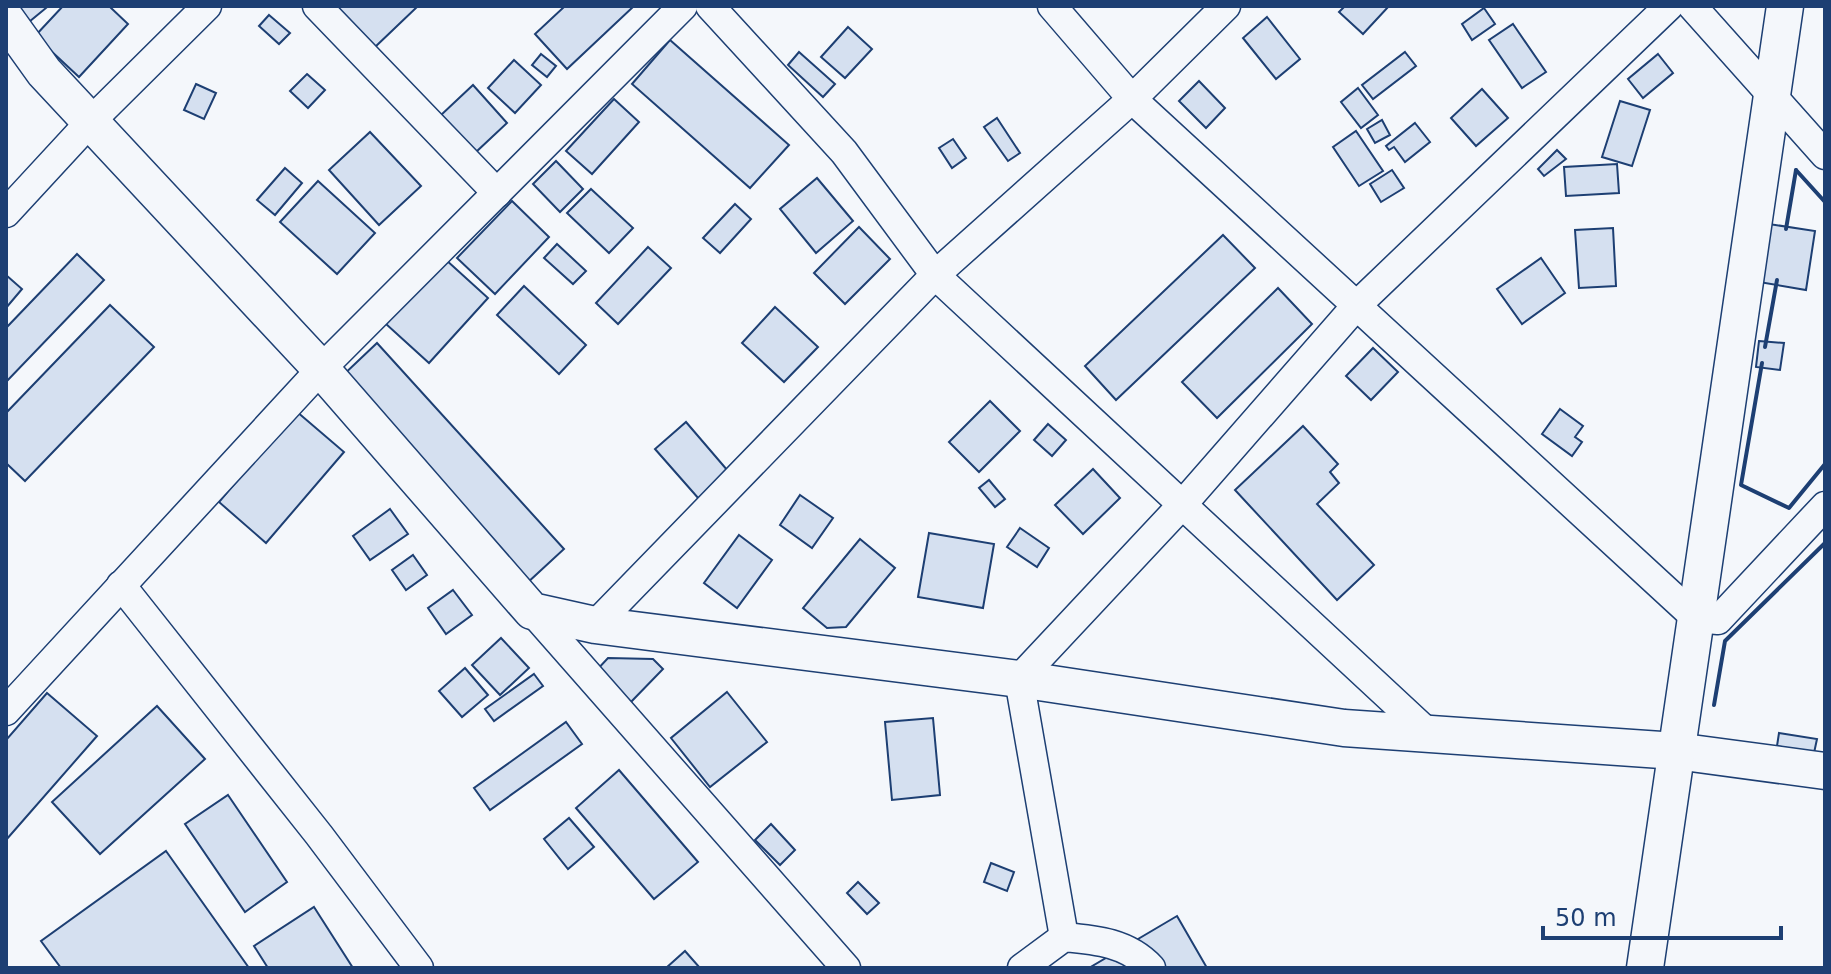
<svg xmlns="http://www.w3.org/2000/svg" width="1831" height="974" font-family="'DejaVu Sans',sans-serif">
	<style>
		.building { fill: #d5e0f0; stroke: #1d3f73; stroke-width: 2 }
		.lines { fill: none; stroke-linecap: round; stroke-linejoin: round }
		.minor-casing { stroke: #1d3f73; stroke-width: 31 }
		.tertiary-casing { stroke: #1d3f73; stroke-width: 39 }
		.minor { stroke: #f4f7fb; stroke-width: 28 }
		.tertiary { stroke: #f4f7fb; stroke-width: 36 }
		.wall { stroke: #1d3f73; stroke-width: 4 }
	</style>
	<rect width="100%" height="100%" fill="#f4f7fb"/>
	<g class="building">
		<polygon points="9,6 44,6 46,8 24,26"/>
		<polygon points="63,6 109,6 128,24 79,77 35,36"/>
		<polygon points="335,6 418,6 374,48"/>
		<polygon points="565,6 634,6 567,69 535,34"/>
		<polygon points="1345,6 1389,6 1363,34 1339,12"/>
		<polygon points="1484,8 1495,24 1472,40 1462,24"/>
		<polygon points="269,15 290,33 279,44 259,26"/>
		<polygon points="1267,17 1300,59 1276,79 1243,38"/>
		<polygon points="1513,24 1546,72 1522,88 1489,40"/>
		<polygon points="848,27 872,49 845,78 821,57"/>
		<polygon points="670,40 789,145 750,188 632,84"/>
		<polygon points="799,52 835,84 823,97 788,65"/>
		<polygon points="1405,52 1416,66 1373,99 1362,85"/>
		<polygon points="541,54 556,66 547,77 532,65"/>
		<polygon points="1658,54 1673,73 1643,98 1628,79"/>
		<polygon points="514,60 541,85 515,113 488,88"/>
		<polygon points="307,74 325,90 308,108 290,91"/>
		<polygon points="1199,81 1225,108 1206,128 1179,101"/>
		<polygon points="196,84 216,93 204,119 184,110"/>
		<polygon points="473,85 507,123 476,152 441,115"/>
		<polygon points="1358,88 1378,115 1361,128 1341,102"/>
		<polygon points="1482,89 1508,118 1476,146 1451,118"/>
		<polygon points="614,99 639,122 592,174 566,151"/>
		<polygon points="1620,101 1650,110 1632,166 1602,157"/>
		<polygon points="997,118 1020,153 1008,161 984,127"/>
		<polygon points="1382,120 1390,135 1375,143 1367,129"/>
		<polygon points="1415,123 1430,142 1405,162 1394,147 1389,150 1386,146"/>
		<polygon points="1356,131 1383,171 1359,186 1333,147"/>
		<polygon points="370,132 421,186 379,225 329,170"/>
		<polygon points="953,139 966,158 952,168 939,148"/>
		<polygon points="1557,150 1566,159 1544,176 1538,169"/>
		<polygon points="556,161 583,189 560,212 533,184"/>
		<polygon points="1617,164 1619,193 1566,196 1564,167"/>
		<polygon points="285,168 302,183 275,215 257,200"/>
		<polygon points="1392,170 1404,188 1381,202 1370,184"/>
		<polygon points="817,178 853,221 816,253 780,209"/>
		<polygon points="318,181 375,233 337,274 280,222"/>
		<polygon points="591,189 633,228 609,253 567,213"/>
		<polygon points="512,201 549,237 495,294 457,258"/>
		<polygon points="735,204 751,219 720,253 703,238"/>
		<polygon points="1769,224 1815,231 1806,290 1759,282"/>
		<polygon points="859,227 890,259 845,304 814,273"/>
		<polygon points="1613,228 1616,286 1579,288 1575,230"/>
		<polygon points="1223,235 1255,268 1116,400 1085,366"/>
		<polygon points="557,244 586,271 573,284 544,258"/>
		<polygon points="648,247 671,268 618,324 596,303"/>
		<polygon points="77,254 104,280 6,382 6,328"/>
		<polygon points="1541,258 1565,293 1522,324 1497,289"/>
		<polygon points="445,259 488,298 429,363 386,324"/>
		<polygon points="6,275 22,289 6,308"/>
		<polygon points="524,286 586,345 559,374 497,315"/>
		<polygon points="1278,288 1312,324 1217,418 1182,382"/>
		<polygon points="110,305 154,347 25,481 6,463 6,413"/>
		<polygon points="775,307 818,347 784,382 742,343"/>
		<polygon points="1759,341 1784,343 1780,370 1756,367"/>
		<polygon points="377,343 564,549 526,584 339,379"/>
		<polygon points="1373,348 1398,372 1371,400 1346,376"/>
		<polygon points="990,401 1020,431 979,472 949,442"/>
		<polygon points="1560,409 1583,426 1575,437 1582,442 1572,456 1542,434"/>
		<polygon points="296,411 344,452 266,543 219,502"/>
		<polygon points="686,422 734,478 706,507 655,449"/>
		<polygon points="1048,424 1066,440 1052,456 1034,440"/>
		<polygon points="1303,426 1338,464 1330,472 1339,483 1317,504 1374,565 1337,600 1235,490"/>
		<polygon points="1093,469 1120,498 1083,534 1055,505"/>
		<polygon points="989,480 1005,499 995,507 979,488"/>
		<polygon points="800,495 833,518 812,548 780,525"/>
		<polygon points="390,509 408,534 370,560 353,536"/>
		<polygon points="1020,528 1049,548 1037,567 1007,547"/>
		<polygon points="929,533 994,544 983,608 918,597"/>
		<polygon points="739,535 772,560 737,608 704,583"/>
		<polygon points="860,539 895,568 846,627 827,628 803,608"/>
		<polygon points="413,555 427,575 406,590 392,570"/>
		<polygon points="453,590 472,615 446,634 428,608"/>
		<polygon points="501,638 529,668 500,695 472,665"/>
		<polygon points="608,658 653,659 663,669 628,705 594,673"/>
		<polygon points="465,668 488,695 462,717 439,691"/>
		<polygon points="534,674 543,686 494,721 485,709"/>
		<polygon points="727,692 767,742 710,787 671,738"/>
		<polygon points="47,693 97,736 6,840 6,740"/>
		<polygon points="157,706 205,759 100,854 52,802"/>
		<polygon points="933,718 940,795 892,800 885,722"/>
		<polygon points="566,722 582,744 490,810 474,788"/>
		<polygon points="1779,733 1817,739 1814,753 1777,746"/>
		<polygon points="619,770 698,862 654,899 576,808"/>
		<polygon points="228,795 287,882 245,912 185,824"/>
		<polygon points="569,818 594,847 568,869 544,839"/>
		<polygon points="771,824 795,850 780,865 755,840"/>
		<polygon points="166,851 249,968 61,968 41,941"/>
		<polygon points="991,863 1014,872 1007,891 984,882"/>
		<polygon points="858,882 879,903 867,914 847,893"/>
		<polygon points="314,907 353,968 268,968 254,946"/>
		<polygon points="1177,916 1207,968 1089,968"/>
		<polygon points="685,951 700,968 666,968"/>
	</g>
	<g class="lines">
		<defs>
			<g id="minor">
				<polyline points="317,6 497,193"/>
				<polyline points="710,6 844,152 935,275 1427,732"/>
				<polyline points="1052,6 1132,99 1696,618 1718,620 1825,506"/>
				<polyline points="1692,6 1825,155"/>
				<polyline points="6,213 90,122 207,6"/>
				<polyline points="121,585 319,835 419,968"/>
				<polyline points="532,611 846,968"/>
				<polyline points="595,625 935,275 1132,99 1226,6"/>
				<polyline points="6,711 321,369 683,6"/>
				<polyline points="1064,937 1019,679 1182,505 1356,306 1669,6"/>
				<path d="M1022 968 1064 937C1097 940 1128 943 1151 968"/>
			</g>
			<g id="tertiary">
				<polyline points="6,19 44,72 321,369 532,611 595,625 1019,679 1344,728 1676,751 1825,771"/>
				<polyline points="1645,968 1785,6"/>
			</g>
		</defs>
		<use href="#minor" class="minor-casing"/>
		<use href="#tertiary" class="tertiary-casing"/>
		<use href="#minor" class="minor"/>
		<use href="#tertiary" class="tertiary"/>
		<g class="wall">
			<polyline points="1796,170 1825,202"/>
			<polyline points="1786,229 1796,170"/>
			<polyline points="1765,347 1777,280"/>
			<polyline points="1762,363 1741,485 1789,508 1825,464"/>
			<polyline points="1714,705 1725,641 1825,543"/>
		</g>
	</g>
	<rect width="1831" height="974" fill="none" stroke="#1d3f73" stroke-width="16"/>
	<path d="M1543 926v12h238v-12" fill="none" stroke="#1d3f73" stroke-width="4"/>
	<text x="1555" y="926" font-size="24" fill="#1d3f73" stroke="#f4f7fb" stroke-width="6" paint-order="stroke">50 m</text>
</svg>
